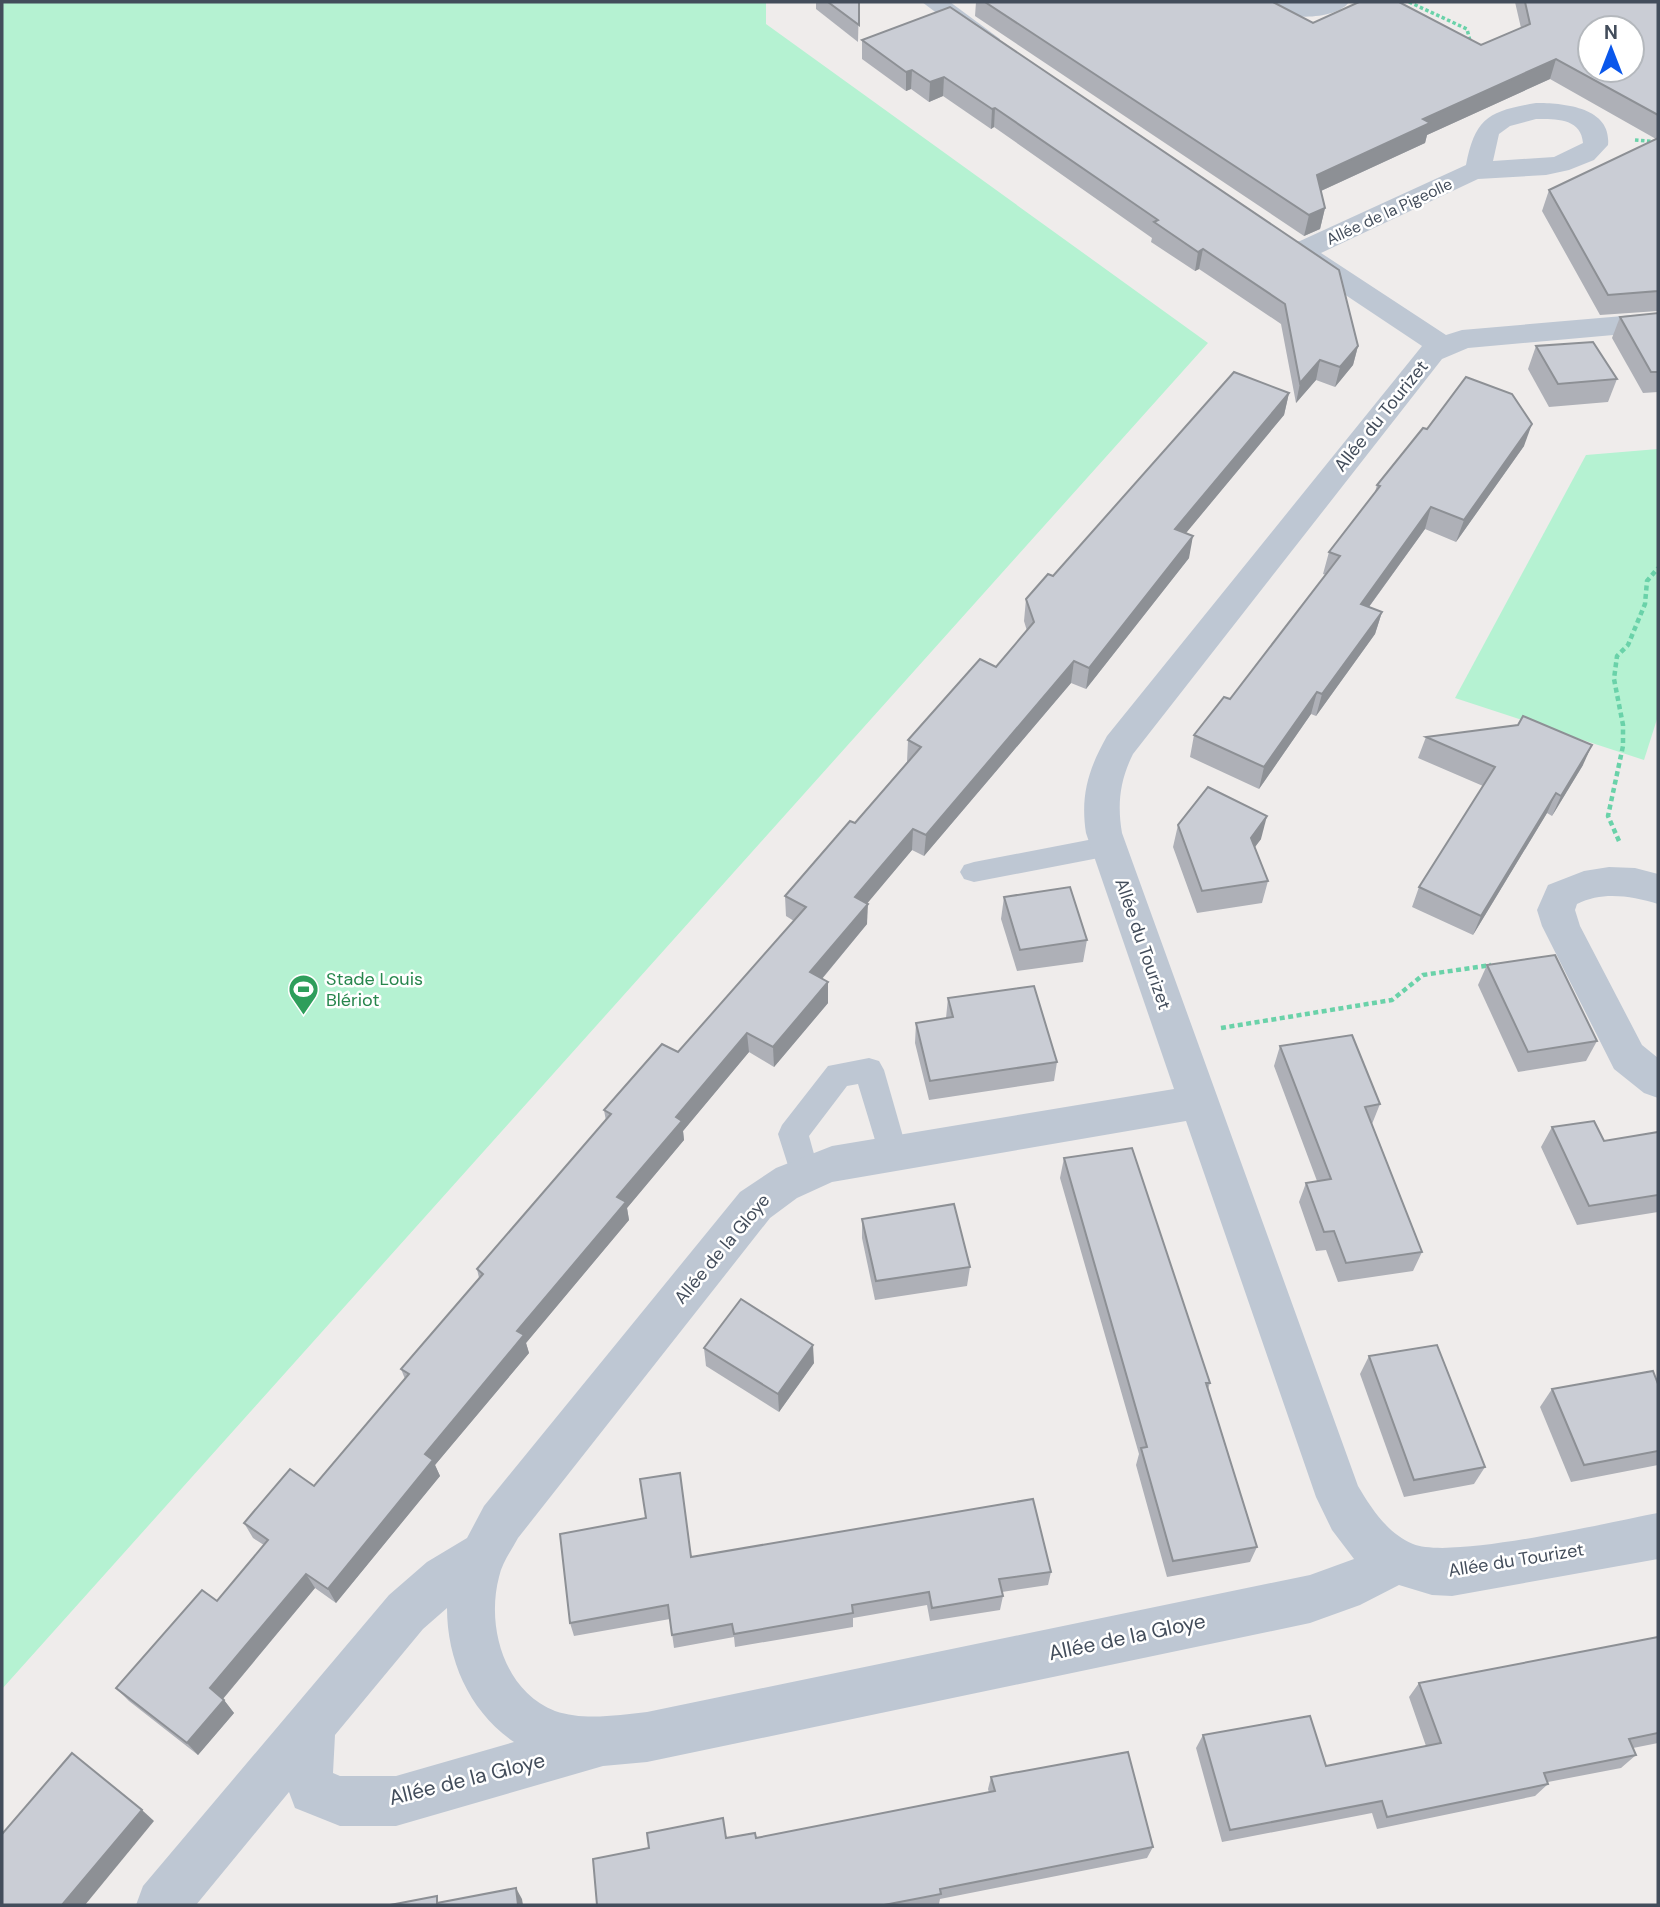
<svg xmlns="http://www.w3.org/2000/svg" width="1660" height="1907" font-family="'DM Sans',sans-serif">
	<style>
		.green { fill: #b5f2d2 }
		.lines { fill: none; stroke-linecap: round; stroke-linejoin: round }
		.path-far1 { stroke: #6ad2a9; stroke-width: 3.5; stroke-dasharray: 3.5 2.5; stroke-linecap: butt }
		.path { stroke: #6ad2a9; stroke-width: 4.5; stroke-dasharray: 5 3.5; stroke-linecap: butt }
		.service { fill: #bec7d3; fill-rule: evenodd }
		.minor { fill: #bec7d3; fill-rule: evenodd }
		.wall { fill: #aeb0b7 }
		.shaded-wall { fill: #8d9095 }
		.building { fill: #cacdd5; stroke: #8d9095; stroke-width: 2; fill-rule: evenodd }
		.labels { text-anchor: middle; stroke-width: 5; stroke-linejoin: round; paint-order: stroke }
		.far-street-label { font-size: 16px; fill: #434d5b; stroke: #fff }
		.street-label { font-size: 18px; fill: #434d5b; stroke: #fff }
		.leisure-label { font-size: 18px; fill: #27864d; stroke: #fff; text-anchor: start }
		.near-street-label { font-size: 21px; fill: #434d5b; stroke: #fff }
	</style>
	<rect width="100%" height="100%" fill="#efeceb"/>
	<g class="green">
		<polygon points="2,2 766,2 766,24 1208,343 2,1689"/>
		<polygon points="1658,449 1658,716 1644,760 1455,698 1586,455"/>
	</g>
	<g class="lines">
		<g class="path-far1">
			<polyline points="1409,2 1467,29 1471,45"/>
			<polyline points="1635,140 1658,142"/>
		</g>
		<g class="path">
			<polyline points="1619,841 1608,816 1623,746 1623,725 1614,679 1617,656 1628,645 1645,604 1647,581 1658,568"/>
			<polyline points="1221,1028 1392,1000 1423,975 1491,965"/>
		</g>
		<g class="service">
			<polygon points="1109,836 1118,839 1122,846 1118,853 1109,856 974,882 964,879 960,872 964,865 974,862"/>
			<polygon points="869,1058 879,1061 884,1070 908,1154 904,1163 893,1167 882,1163 858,1084 847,1086 809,1136 819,1172 815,1181 804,1185 793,1181 778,1134 782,1125 828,1066"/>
		</g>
		<g class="minor">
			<polygon points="922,2 950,2 1000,39 996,44 978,44"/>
			<path d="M1264 2H1349C1336 21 1276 22 1264 2Z"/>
			<path d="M1536 103C1563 103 1612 107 1608 145L1594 160 1569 170 1546 175 1478 179 1321 253 1446 335 1462 330 1658 313V331L1468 348 1442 359 1133 754C1120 780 1117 804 1122 833L1358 1486C1371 1508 1388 1534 1413 1544 1452 1560 1609 1522 1658 1513V1559L1452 1596 1432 1595 1399 1585 1360 1605 1310 1623 647 1762 603 1766 396 1826H340L295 1808 289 1792 196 1905H136L143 1886 389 1595 427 1562 467 1538 484 1506 740 1192 776 1168 832 1146 1174 1089 1086 833C1080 795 1089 768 1107 736L1422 346 1290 258 1283 249 1287 243 1300 241 1466 165C1475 118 1489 111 1536 103ZM1536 119C1556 119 1581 118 1583 143L1554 157 1493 161 1499 134 1510 126ZM1186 1121 1316 1497 1332 1530 1354 1559 1310 1575 647 1712C618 1715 584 1721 555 1711 504 1691 486 1626 499 1577 502 1563 511 1551 518 1538L770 1218 797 1198 832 1182ZM447 1608C447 1661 470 1712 514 1742L396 1776H340L333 1773 335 1735 423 1629Z"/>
			<path d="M1609 867 1635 868 1658 874V904C1631 896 1603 891 1577 904L1575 910 1580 926 1642 1045 1658 1058V1098L1644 1093 1614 1069 1542 926 1537 910 1548 885 1584 871Z"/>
		</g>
	</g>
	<g class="wall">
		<polygon points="816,2 859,2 858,42 816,9"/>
		<polygon points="976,2 1273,2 1313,23 1481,45 1521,28 1515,2 1658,2 1658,311 1600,315 1542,211 1549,190 1656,139 1550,79 1427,135 1425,143 1321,191 1325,208 1320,229 1304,236 975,16"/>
		<polygon points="950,7 1358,346 1353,365 1335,387 1316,380 1296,403 1281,324 1199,269 1195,271 1151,242 1152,238 994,127 991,129 943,96 929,102 911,89 906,91 862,59 862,40"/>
		<polygon points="1658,313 1658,392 1643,393 1612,338 1620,317"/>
		<polygon points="1536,346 1617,379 1608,402 1549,407 1528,369"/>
		<polygon points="1289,393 1284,415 1186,533 1189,558 1086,689 1071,683 924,856 912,850 867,903 867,924 822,979 828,982 828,1003 774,1067 749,1052 683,1131 684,1140 627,1208 629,1220 526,1343 529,1353 435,1465 440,1476 336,1603 315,1588 223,1699 234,1713 198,1755 129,1701 116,1688 217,1601 264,1545 253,1538 244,1523 314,1486 405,1379 401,1369 479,1278 477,1269 606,1121 604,1110 678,1052 794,921 786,916 785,896 855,823 907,762 908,740 996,667 1027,631 1024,621 1026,599 1053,576"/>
		<polygon points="1427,429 1524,446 1456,542 1425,529 1369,607 1382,612 1375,634 1316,716 1311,714 1259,789 1190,757 1194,735 1230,699 1326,575 1323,574 1329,552 1375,492 1377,485"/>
		<polygon points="1426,737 1583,765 1552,816 1547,813 1473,935 1412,907 1419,887 1483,786 1418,758"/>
		<polygon points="1178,825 1261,839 1255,847 1268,881 1262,903 1197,913 1173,847"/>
		<polygon points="1004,897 1087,940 1083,962 1017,971 1001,919"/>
		<polygon points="1487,965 1597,1041 1586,1061 1518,1072 1478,985"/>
		<polygon points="948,998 1057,1062 1054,1081 929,1100 915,1043 916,1023 946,1018"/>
		<polygon points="1280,1046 1380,1104 1372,1124 1422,1252 1413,1271 1338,1282 1326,1250 1316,1251 1299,1202 1306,1183 1317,1181 1274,1066"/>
		<polygon points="1552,1127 1604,1141 1658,1132 1658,1212 1577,1225 1541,1147"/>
		<polygon points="1064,1158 1210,1383 1208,1389 1257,1547 1250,1562 1167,1577 1136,1465 1139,1454 1060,1178"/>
		<polygon points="862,1219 970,1267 967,1286 875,1300 862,1238"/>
		<polygon points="704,1348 814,1363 779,1412 706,1366"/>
		<polygon points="1369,1356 1485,1467 1474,1484 1404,1497 1360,1374"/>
		<polygon points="1658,1384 1658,1465 1571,1482 1540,1407 1552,1389"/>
		<polygon points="692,1557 1051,1572 1048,1585 1002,1592 1003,1596 1000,1610 930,1621 927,1605 853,1618 853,1627 735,1647 734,1637 674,1648 670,1619 574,1636 570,1623"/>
		<polygon points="1658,1637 1658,1743 1633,1748 1636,1755 1621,1768 1548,1782 1548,1784 1535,1796 1377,1829 1372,1813 1222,1842 1196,1748 1203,1735 1326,1766 1426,1746 1409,1697 1419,1683"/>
		<polygon points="991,1777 1153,1847 1147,1858 940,1899 939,1904 933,1905 597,1905 726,1838 756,1838 989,1793 988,1789"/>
	</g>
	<g class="shaded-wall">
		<polygon points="1556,59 1550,79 1427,135 1425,143 1312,195 1317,175 1423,119"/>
		<polygon points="912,70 911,89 906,91 906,72"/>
		<polygon points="944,77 943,96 929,102 930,82"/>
		<polygon points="995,108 994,127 991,129 992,109"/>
		<polygon points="1325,208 1320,229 1304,236 1309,215"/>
		<polygon points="1203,249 1199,269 1195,271 1198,252"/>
		<polygon points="1358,346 1353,365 1335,387 1340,367"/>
		<polygon points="1320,360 1316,380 1296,403 1300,383"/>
		<polygon points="1289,393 1284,415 1171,551 1175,529"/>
		<polygon points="1532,424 1524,446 1456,542 1464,520"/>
		<polygon points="1431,507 1425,529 1355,626 1361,604"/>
		<polygon points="1193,536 1189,558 1086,689 1089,668"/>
		<polygon points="1382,612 1375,634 1316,716 1322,694"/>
		<polygon points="1074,661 1071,683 924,856 926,835"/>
		<polygon points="1317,692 1311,714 1259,789 1264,767"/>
		<polygon points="1592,745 1583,765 1552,816 1561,796"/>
		<polygon points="1556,793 1547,813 1473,935 1481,916"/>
		<polygon points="1267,816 1261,839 1245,860 1251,838"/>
		<polygon points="913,829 912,850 855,918 855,897"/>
		<polygon points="868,904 867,924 810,993 810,972"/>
		<polygon points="828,982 828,1003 774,1067 773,1047"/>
		<polygon points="747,1033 749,1052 683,1131 684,1140 627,1208 629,1220 526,1343 529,1353 435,1465 440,1476 336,1603 328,1589 425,1454 676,1117"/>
		<polygon points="813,1345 814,1363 779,1412 778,1394"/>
		<polygon points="306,1574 315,1588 221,1701 210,1688"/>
		<polygon points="224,1700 234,1713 198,1755 187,1743"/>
		<polygon points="142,1810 154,1821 85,1905 62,1905"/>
		<polygon points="516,1888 522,1899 523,1905 518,1905"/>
	</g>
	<g class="building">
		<polygon points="828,2 859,2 859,25"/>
		<path d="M985 2H1273L1313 23 1359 2H1399L1481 45 1530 24 1525 2H1658V115L1556 59 1423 119 1430 123 1317 175 1325 208 1309 215ZM1590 28H1632V70H1590Z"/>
		<polygon points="950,7 1339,270 1358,346 1340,367 1320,360 1300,383 1285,304 1203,249 1198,252 1154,222 1158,220 995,108 992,109 944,77 930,82 912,70 906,72 862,40"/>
		<polygon points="1658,138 1658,291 1608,295 1549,190"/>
		<polygon points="1658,313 1658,372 1651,372 1620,317"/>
		<polygon points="1593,342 1617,379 1558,384 1536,346"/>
		<polygon points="1234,372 1289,393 1175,529 1193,536 1089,668 1074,661 926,835 913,829 855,897 868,904 810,972 828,982 773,1047 747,1033 676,1117 682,1121 617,1197 626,1202 517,1331 524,1335 425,1454 433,1460 328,1589 306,1574 210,1688 224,1700 187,1743 116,1688 202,1590 217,1601 268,1540 244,1523 290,1469 314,1486 409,1374 401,1369 483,1274 477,1269 611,1114 604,1110 662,1044 678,1052 806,907 785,896 850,821 855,823 921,747 908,740 980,659 996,667 1034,622 1026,599 1048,574 1053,576"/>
		<polygon points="1466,377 1512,394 1532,424 1464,520 1431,507 1361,604 1382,612 1322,694 1317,692 1264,767 1194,735 1224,697 1230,699 1340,556 1329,552 1380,486 1377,485 1423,428 1427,429"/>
		<polygon points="1523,716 1592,745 1561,796 1556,793 1481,916 1419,887 1495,767 1426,737 1518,725"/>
		<polygon points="1208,787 1267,816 1251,838 1268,881 1202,891 1178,825"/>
		<polygon points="1070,887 1087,940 1020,950 1004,897"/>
		<polygon points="1555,955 1597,1041 1528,1052 1487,965"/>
		<polygon points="1034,986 1057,1062 930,1081 916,1023 953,1017 948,998"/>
		<polygon points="1352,1035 1380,1104 1365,1107 1422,1252 1346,1263 1334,1231 1324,1232 1306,1183 1331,1179 1280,1046"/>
		<polygon points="1594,1121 1604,1141 1658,1132 1658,1195 1589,1206 1552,1127"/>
		<polygon points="1132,1148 1210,1383 1206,1383 1257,1547 1173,1561 1141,1448 1147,1447 1064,1158"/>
		<polygon points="954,1204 970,1267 876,1281 862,1219"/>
		<polygon points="741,1299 813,1345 778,1394 704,1348"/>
		<polygon points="1437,1345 1485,1467 1414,1480 1369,1356"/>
		<polygon points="1653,1371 1658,1384 1658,1451 1584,1465 1552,1389"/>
		<polygon points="680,1473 691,1557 1033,1499 1051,1572 999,1579 1003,1596 932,1608 929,1592 852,1605 853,1613 734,1634 732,1624 672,1635 668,1605 570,1623 560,1534 646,1518 640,1479"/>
		<polygon points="1658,1637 1658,1733 1629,1739 1636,1755 1544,1773 1548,1784 1387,1817 1382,1801 1230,1830 1203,1735 1310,1716 1326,1766 1441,1743 1419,1683"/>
		<polygon points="1128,1752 1153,1847 940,1889 941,1894 884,1905 597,1905 593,1859 649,1848 647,1833 723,1818 726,1838 755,1833 756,1838 995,1791 991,1777"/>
		<polygon points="72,1753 142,1810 62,1905 2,1905 2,1834"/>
		<polygon points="516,1888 518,1905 390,1905 437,1896 437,1903"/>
	</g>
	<defs>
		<symbol id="stadium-pin" viewBox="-11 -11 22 30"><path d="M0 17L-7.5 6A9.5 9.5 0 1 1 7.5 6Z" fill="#2e9e5b" stroke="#fff"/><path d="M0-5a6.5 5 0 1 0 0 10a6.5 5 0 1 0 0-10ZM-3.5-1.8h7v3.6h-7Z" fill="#fff"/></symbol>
	</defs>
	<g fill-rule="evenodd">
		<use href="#stadium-pin" x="286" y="972" width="35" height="47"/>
	</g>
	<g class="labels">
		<g class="far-street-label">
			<text transform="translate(1389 211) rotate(-25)" y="6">Allée de la Pigeolle</text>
		</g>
		<g class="street-label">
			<text transform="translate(1381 416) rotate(-51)" y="6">Allée du Tourizet</text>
			<text transform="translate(1143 944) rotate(71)" y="6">Allée du Tourizet</text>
			<text transform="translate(722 1249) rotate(-50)" y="6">Allée de la Gloye</text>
			<text transform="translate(1516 1560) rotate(-9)" y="6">Allée du Tourizet</text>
		</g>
		<g class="leisure-label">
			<text x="326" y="985">Stade Louis<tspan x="326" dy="21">Blériot</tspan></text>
		</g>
		<g class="near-street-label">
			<text transform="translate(1127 1637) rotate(-12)" y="7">Allée de la Gloye</text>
			<text transform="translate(467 1779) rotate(-14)" y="7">Allée de la Gloye</text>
		</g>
	</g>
	<rect width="1660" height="1907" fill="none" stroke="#434d5b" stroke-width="7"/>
	<g transform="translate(1611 49)"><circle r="33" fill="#ffffff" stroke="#b4b8bd" stroke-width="2"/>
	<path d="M0-5L12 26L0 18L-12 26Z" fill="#0a57eb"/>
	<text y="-10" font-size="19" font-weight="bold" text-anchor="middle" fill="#434d5b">N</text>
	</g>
</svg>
